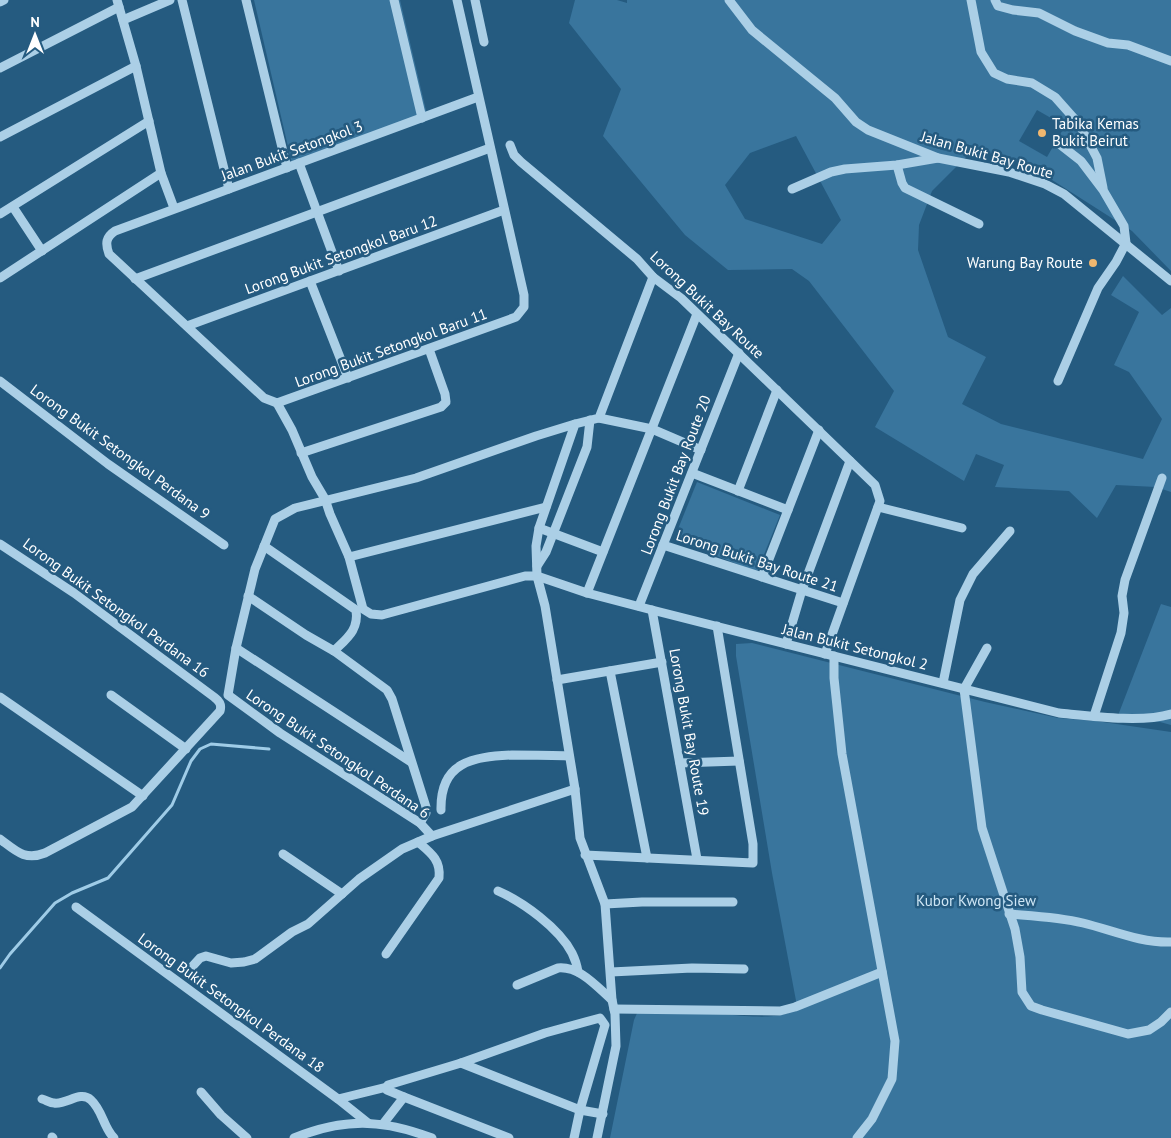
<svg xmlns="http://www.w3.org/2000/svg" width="1171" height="1138" font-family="'PT Sans',sans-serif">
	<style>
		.green { fill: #39759d; fill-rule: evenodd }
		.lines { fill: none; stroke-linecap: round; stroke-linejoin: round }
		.stream { stroke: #9fcce7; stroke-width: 3 }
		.minor { stroke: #abcfe6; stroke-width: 9 }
		.poi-dot { fill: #f0b76f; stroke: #255b80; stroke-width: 2 }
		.labels { text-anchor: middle; stroke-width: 5; stroke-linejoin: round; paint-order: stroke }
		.poi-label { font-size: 15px; fill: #fff; stroke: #255b80; text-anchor: start }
		.street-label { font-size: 15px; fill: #fff; stroke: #255b80 }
		.park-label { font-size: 15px; fill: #cee6f5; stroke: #255b80 }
	</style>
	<rect width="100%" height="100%" fill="#255b80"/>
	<g class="green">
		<polygon points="254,0 400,0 428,119 293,168"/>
		<path d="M575 0H617L627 3V0H1171V271L1132 231 1049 178 1029 166 1004 156 973 150 932 191 919 225 918 250 948 337 986 357 962 404 1001 424 1143 459 1162 419 1129 372 1114 365 1139 312 1111 295 1123 276 1162 315 1171 308V492L1156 487 1116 485 1097 518 1069 491 995 487 1004 465 976 454 964 481 875 427 894 391 809 281 792 269 728 270 685 235 603 136 621 89 569 23ZM1037 110 1065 126 1047 157 1019 141ZM796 136 841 220 822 244 745 219 725 185 750 153Z"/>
		<polygon points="697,482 780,515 757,572 674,539"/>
		<polygon points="1161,604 1171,607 1171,725 1160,722 1117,718"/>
		<path d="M752 643 985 702 1058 718 1096 721 1171 732V1138H610L634 1020 638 1011C660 1011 682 1010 704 1012 723 1013 787 1025 797 1006L772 873 736 656V644Z"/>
	</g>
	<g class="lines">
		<polyline class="stream" points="0,968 10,954 55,903 72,893 108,878 172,805 191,761 200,749 211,744 269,749"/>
		<g class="minor">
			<polyline points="117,0 136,66 161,173 174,208"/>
			<polyline points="182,0 229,189"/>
			<polyline points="246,0 287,168"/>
			<polyline points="394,0 422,118"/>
			<path d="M457 0 524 295V307L516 317 277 403 264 398 109 254C105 243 106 237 115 231L478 97"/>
			<polyline points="475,0 484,42"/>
			<polyline points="729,0 752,30 835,98 856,122 868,130 938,158 1009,172 1045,184 1064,194 1171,281"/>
			<polyline points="971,0 981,52 994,73 1007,79 1032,83 1055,97 1079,124 1097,158 1103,188"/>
			<polyline points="995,0 998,6 1013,10 1039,13 1075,31 1108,43 1128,45 1171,61"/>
			<polyline points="0,2 4,0"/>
			<polyline points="123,20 170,0"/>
			<polyline points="0,68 119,7"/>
			<polyline points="0,137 136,66"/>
			<polyline points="1058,143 1081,161 1103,190 1124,226 1126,243 1116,262 1098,288 1058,381"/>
			<polyline points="510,145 514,155 521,162 637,259 653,277 681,298 875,485 880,501 825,654"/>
			<polyline points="299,163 339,271"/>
			<polyline points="897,165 902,183 905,188 979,224"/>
			<polyline points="792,189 831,172 845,169 897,165 938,158"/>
			<polyline points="13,207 42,251"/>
			<polyline points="0,214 149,121"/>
			<polyline points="0,278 161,173"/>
			<polyline points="135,279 490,148"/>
			<polyline points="310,281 348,378"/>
			<polyline points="187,326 504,210"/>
			<polyline points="0,381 108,464 224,545"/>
			<path d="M277 403 292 430 312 477 325 499 330 514 349 557 363 609 371 614 382 615 525 576H537L587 593 652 610 1059 713C1090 716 1142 723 1171 714"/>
			<polyline points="599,418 652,429 701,450"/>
			<polyline points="301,453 441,407 446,402 445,394 429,349"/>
			<polyline points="692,473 788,510"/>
			<polyline points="738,491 777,390"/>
			<polyline points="878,507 962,528"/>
			<polyline points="539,528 603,552"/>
			<path d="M0 544 74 593 214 697C219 701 222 704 220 711L132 807 45 853C25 861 16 851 0 839"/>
			<polyline points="663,545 843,603"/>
			<path d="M264 546 356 610C359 630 347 638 334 651"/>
			<polyline points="349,557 546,507"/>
			<polyline points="537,566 546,552 587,447 590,420"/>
			<polyline points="762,577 819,430"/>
			<polyline points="587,593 697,314"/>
			<polyline points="248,596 306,635 334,651 387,690 392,699 426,807 426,813 420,823"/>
			<polyline points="639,606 739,353"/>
			<polyline points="652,610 697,859"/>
			<polyline points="786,644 802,590 850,461"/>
			<polyline points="236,648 411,762"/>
			<polyline points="987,648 964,689 982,828 1015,929 1020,957 1022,992 1031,1006 1042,1010 1128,1034 1149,1030 1161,1022 1171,1012"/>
			<polyline points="834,656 834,678 842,754 895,1041 892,1079 872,1119 857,1138"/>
			<polyline points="610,671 647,858"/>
			<polyline points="557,680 662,662"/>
			<polyline points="943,683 960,600 973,574 1010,531"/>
			<polyline points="111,695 186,749"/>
			<polyline points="0,697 143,796"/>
			<polyline points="1094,716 1121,633 1124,613 1122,596 1125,580 1162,478"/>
			<polyline points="680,763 739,761"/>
			<path d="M441 810C440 762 472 757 512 755 531 755 550 755 569 756"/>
			<polyline points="432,836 420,823 280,733 228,695 236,648 255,569 275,519 295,508 416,478 536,436 575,424"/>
			<polyline points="283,854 342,894"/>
			<polyline points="585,855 753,863 753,844 717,626"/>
			<path d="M498 891C523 902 559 928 572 953 575 959 577 965 578 972"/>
			<polyline points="605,904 642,902 733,902"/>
			<polyline points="76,907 338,1099 368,1123"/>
			<path d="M1009 914C1034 916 1059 917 1083 923 1112 930 1140 943 1171 942"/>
			<path d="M386 954 439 878C441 860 431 853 418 842"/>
			<polyline points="185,968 190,969 200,958 206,956 231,963 244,962 255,959 292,932 308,924 359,879 402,849 432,836 575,789"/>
			<polyline points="611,972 692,968 744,969"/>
			<path d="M517 985 558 968C580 966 597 987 612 1000"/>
			<polyline points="614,1009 780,1011 795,1007 882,972"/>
			<polyline points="461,1063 580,1110 603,1114"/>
			<polyline points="201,1092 221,1115 247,1138"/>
			<path d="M42 1099C46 1100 50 1103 54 1103 67 1105 80 1090 91 1100 103 1111 103 1127 114 1138"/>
			<polyline points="338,1099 387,1087"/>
			<polyline points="383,1124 404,1097"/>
			<polyline points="52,1137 53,1138"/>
			<path d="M294 1138C344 1118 382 1119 432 1138"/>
			<polyline points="509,1138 404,1097 387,1090 387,1087 388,1085 461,1063 545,1033 600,1018 605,1025 580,1110 574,1138"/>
			<polyline points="597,1138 616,1046 615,1014 612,1000 605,904 580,838 575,789 545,606 537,576 536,546 539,528 575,424 599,418 653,277"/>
		</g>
	</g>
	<g class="poi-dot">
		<circle cx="1042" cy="133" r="5"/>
		<circle cx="1093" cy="263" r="5"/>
	</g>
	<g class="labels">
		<g class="poi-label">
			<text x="1052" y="129">Tabika Kemas<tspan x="1052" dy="17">Bukit Beirut</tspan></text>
			<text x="1083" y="268" text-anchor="end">Warung Bay Route</text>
		</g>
		<g class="street-label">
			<text transform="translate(292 151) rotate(-20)" y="5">Jalan Bukit Setongkol 3</text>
			<text transform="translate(987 155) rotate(16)" y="5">Jalan Bukit Bay Route</text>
			<text transform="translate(341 255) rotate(-20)" y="5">Lorong Bukit Setongkol Baru 12</text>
			<text transform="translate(707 305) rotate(43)" y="5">Lorong Bukit Bay Route</text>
			<text transform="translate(391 348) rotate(-20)" y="5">Lorong Bukit Setongkol Baru 11</text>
			<text transform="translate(120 452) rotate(36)" y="5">Lorong Bukit Setongkol Perdana 9</text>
			<text transform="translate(676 475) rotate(-69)" y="5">Lorong Bukit Bay Route 20</text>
			<text transform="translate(757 561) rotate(18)" y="5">Lorong Bukit Bay Route 21</text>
			<text transform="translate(116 608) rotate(36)" y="5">Lorong Bukit Setongkol Perdana 16</text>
			<text transform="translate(855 647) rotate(14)" y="5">Jalan Bukit Setongkol 2</text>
			<text transform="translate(689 732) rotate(80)" y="5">Lorong Bukit Bay Route 19</text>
			<text transform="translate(338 754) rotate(34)" y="5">Lorong Bukit Setongkol Perdana 6</text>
			<text transform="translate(231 1003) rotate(36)" y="5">Lorong Bukit Setongkol Perdana 18</text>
		</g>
		<g class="park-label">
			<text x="976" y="906">Kubor Kwong Siew</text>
		</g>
	</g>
	<g transform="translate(35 35)" stroke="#255b80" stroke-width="4" paint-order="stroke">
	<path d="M0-4L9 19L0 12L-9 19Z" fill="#ffffff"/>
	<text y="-8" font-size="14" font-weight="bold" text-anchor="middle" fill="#ffffff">N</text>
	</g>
</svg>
